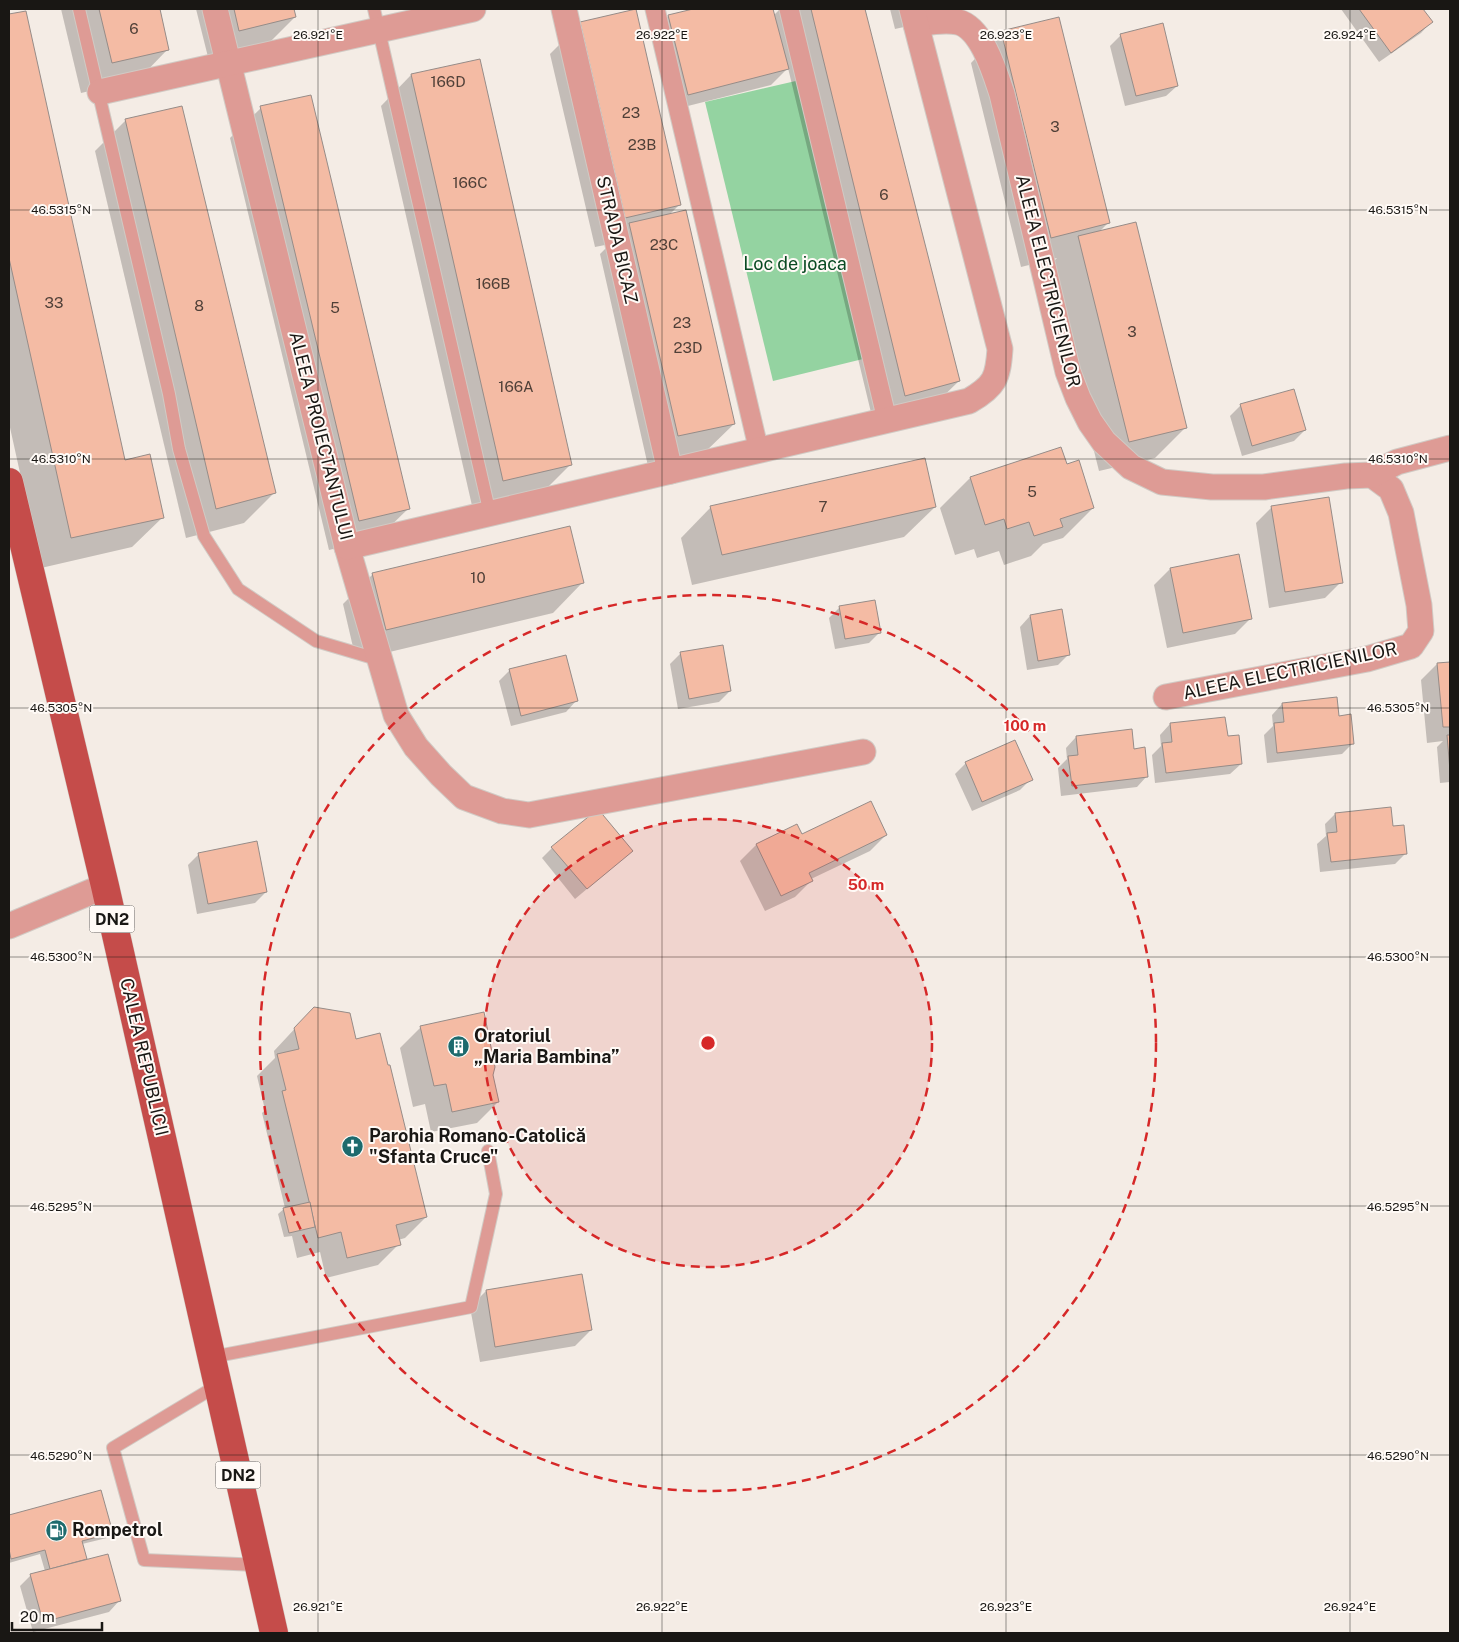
<svg xmlns="http://www.w3.org/2000/svg" width="1459" height="1642" font-family="'Public Sans',sans-serif">
	<style>
		.green { fill: #94d3a1 }
		.shadow { fill: #0003 }
		.building { fill: #f4bba4; stroke: #968c88 }
		.lines { fill: none; stroke-linecap: round; stroke-linejoin: round }
		.service-casing { stroke: #d1cac4; stroke-width: 14 }
		.pedestrian-casing { stroke: #d1cac4; stroke-width: 21 }
		.minor-casing { stroke: #d1cac4; stroke-width: 27 }
		.primary-casing { stroke: #d1cac4; stroke-width: 29 }
		.service { stroke: #de9b95; stroke-width: 12 }
		.pedestrian { stroke: #de9b95; stroke-width: 19 }
		.minor { stroke: #de9b95; stroke-width: 25 }
		.primary { stroke: #c54c4a; stroke-width: 28 }
		.ticks { fill: none; stroke: #191714; stroke-width: 1; stroke-opacity: 0.45 }
		.ring { fill: none; stroke: #d62828; stroke-width: 2.5; stroke-dasharray: 9 6 }
		.labels { text-anchor: middle; stroke-width: 4; stroke-linejoin: round; paint-order: stroke }
		.number-label { font-size: 15px; fill: #504038 }
		.shield { fill: #fffaf6; stroke: #5e5b58; stroke-width: 1 }
		.shield-label { font-size: 16px; font-weight: bold; fill: #191714 }
		.street-label { font-size: 18px; fill: #191714; stroke: #fffaf6 }
		.park-label { font-size: 18px; fill: #094a22; stroke: #fffaf6 }
		.poi-label { font-size: 18px; font-weight: bold; fill: #191714; stroke: #fffaf6; text-anchor: start }
		.ticks-label { font-size: 12px; text-anchor: middle; fill: #191714; stroke: #fffaf6; stroke-width: 4; stroke-linejoin: round; paint-order: stroke }
		.centre { fill: #d62828; stroke: #fffaf6; stroke-width: 2.5 }
		.ring-label { font-size: 15px; text-anchor: middle; font-weight: bold; fill: #d62828; stroke: #fffaf6; stroke-width: 4; stroke-linejoin: round; paint-order: stroke }
	</style>
	<rect width="100%" height="100%" fill="#f4ece5"/>
	<polygon class="green" points="800,80 867,358 773,381 705,102"/>
	<g class="shadow">
		<polygon points="61,9 158,9 168,49 138,80 81,93"/>
		<polygon points="196,9 293,9 295,17 265,47 209,61"/>
		<polygon points="698,9 772,9 774,15 780,9 864,9 959,381 928,411 874,425 788,68 771,85 672,110 652,32 668,16"/>
		<polygon points="890,9 956,9 948,17 895,29"/>
		<polygon points="1341,9 1422,9 1431,22 1421,33 1379,62"/>
		<polygon points="25,12 124,461 163,517 132,547 41,568 9,423 9,16"/>
		<polygon points="1058,19 1108,223 1099,232 1186,427 1155,458 1099,471 1048,267 1057,258 1021,267 971,63 1001,32"/>
		<polygon points="581,23 680,204 669,215 734,424 703,454 648,466 600,254 610,244 595,247 550,54"/>
		<polygon points="1121,35 1177,86 1166,96 1125,106 1110,46"/>
		<polygon points="411,75 570,465 540,495 473,510 381,106"/>
		<polygon points="181,107 274,493 244,523 186,538 95,151 125,121"/>
		<polygon points="261,108 409,508 378,538 329,550 230,138"/>
		<polygon points="1241,405 1305,430 1294,441 1242,456 1230,416"/>
		<polygon points="1066,465 1093,508 1063,538 1043,544 1031,556 1004,565 999,551 977,558 974,549 955,555 940,508 970,478"/>
		<polygon points="711,507 935,507 904,537 692,585 681,538"/>
		<polygon points="1272,507 1341,582 1325,598 1269,608 1256,523"/>
		<polygon points="1170,569 1251,618 1235,634 1167,648 1154,585"/>
		<polygon points="373,574 583,582 553,613 356,660 343,604"/>
		<polygon points="840,607 880,632 869,643 835,649 829,618"/>
		<polygon points="1030,616 1069,654 1058,665 1027,670 1020,627"/>
		<polygon points="681,653 730,691 719,702 678,709 670,664"/>
		<polygon points="1450,663 1450,782 1440,783 1437,747 1443,741 1427,743 1421,680 1437,664"/>
		<polygon points="510,670 576,701 566,712 511,726 499,681"/>
		<polygon points="1282,704 1338,717 1352,744 1342,754 1267,763 1264,735 1273,726 1272,715"/>
		<polygon points="1170,724 1227,737 1241,764 1230,774 1155,783 1152,755 1161,746 1160,735"/>
		<polygon points="1076,737 1133,750 1147,776 1137,787 1061,796 1058,768 1067,759 1066,748"/>
		<polygon points="1014,742 1031,779 1020,790 972,811 955,774 966,763"/>
		<polygon points="1335,814 1392,827 1406,853 1395,864 1320,872 1317,844 1326,836 1325,824"/>
		<polygon points="796,826 801,835 886,835 870,851 811,879 811,881 795,897 765,911 740,861 756,845"/>
		<polygon points="256,843 266,892 255,903 197,914 188,865 198,855"/>
		<polygon points="552,848 632,851 575,899 542,858"/>
		<polygon points="314,1008 355,1040 426,1217 405,1238 398,1240 399,1244 378,1265 326,1278 320,1252 297,1258 292,1236 284,1237 278,1214 285,1208 262,1113 265,1110 257,1076 275,1058 274,1051"/>
		<polygon points="421,1027 498,1102 477,1123 431,1132 425,1104 413,1107 400,1048"/>
		<polygon points="486,1291 591,1330 575,1346 480,1362 470,1307"/>
		<polygon points="100,1492 112,1533 107,1538 82,1544 86,1559 83,1561 119,1601 109,1612 33,1632 20,1586 31,1575 45,1571 40,1554 9,1563 9,1517"/>
	</g>
	<g class="building">
		<polygon points="99,9 160,9 169,50 112,63"/>
		<polygon points="234,9 294,9 296,17 239,31"/>
		<polygon points="636,9 681,205 625,218 580,22"/>
		<polygon points="693,9 773,9 789,69 688,95 668,15"/>
		<polygon points="811,9 865,9 960,381 905,396"/>
		<polygon points="1359,9 1423,9 1433,22 1391,53"/>
		<polygon points="26,11 125,460 150,454 164,518 71,538 9,258 9,14"/>
		<polygon points="1059,17 1110,223 1051,238 1001,31"/>
		<polygon points="1163,23 1178,86 1136,96 1120,34"/>
		<polygon points="480,59 572,465 503,481 411,74"/>
		<polygon points="311,95 410,509 359,521 260,106"/>
		<polygon points="182,106 276,493 216,509 125,119"/>
		<polygon points="686,210 735,424 678,436 629,223"/>
		<polygon points="1136,222 1187,428 1129,442 1078,236"/>
		<polygon points="1294,389 1306,430 1252,446 1240,404"/>
		<polygon points="1061,447 1067,464 1079,460 1094,508 1060,519 1063,527 1034,536 1029,522 1007,529 1004,519 985,525 970,477"/>
		<polygon points="925,458 936,507 722,555 710,506"/>
		<polygon points="1329,497 1343,583 1285,592 1271,506"/>
		<polygon points="570,526 584,583 386,630 372,573"/>
		<polygon points="1239,554 1252,619 1183,633 1170,568"/>
		<polygon points="875,600 881,633 845,639 839,606"/>
		<polygon points="1062,609 1070,655 1038,661 1030,615"/>
		<polygon points="723,645 731,691 689,699 680,652"/>
		<polygon points="566,655 578,701 521,716 509,669"/>
		<polygon points="1450,662 1450,727 1443,727 1437,663"/>
		<polygon points="1337,697 1339,716 1351,714 1354,744 1277,753 1274,723 1284,722 1282,703"/>
		<polygon points="1225,717 1228,736 1239,735 1242,764 1166,773 1162,743 1172,742 1170,723"/>
		<polygon points="1132,729 1134,749 1145,747 1148,777 1072,786 1068,756 1078,755 1076,736"/>
		<polygon points="1447,735 1450,735 1450,771"/>
		<polygon points="1015,740 1033,780 982,802 965,762"/>
		<polygon points="871,801 887,835 809,873 813,881 781,896 756,844 797,824 802,834"/>
		<polygon points="1391,807 1393,826 1404,825 1407,854 1331,862 1327,833 1337,832 1335,813"/>
		<polygon points="598,809 633,851 587,889 551,847"/>
		<polygon points="257,841 267,892 208,904 198,853"/>
		<polygon points="314,1007 350,1013 356,1039 380,1033 388,1065 390,1065 427,1217 396,1225 401,1245 347,1258 341,1232 318,1238 282,1091 286,1090 277,1054 299,1049 294,1028"/>
		<polygon points="484,1012 495,1067 493,1075 499,1102 452,1112 446,1084 434,1086 420,1026"/>
		<polygon points="310,1202 315,1227 289,1233 283,1208"/>
		<polygon points="582,1274 592,1330 495,1347 486,1290"/>
		<polygon points="101,1490 113,1533 82,1541 87,1559 50,1569 45,1550 11,1559 9,1549 9,1515"/>
		<polygon points="108,1554 121,1601 43,1622 30,1574"/>
	</g>
	<g class="lines">
		<defs>
			<g id="service">
				<polyline points="79,9 169,394 179,449 204,536 238,589 316,641 380,660"/>
				<polyline points="374,9 490,514"/>
				<polyline points="212,1357 471,1307 496,1194 488,1151"/>
				<polyline points="218,1385 113,1448 144,1560 259,1565"/>
			</g>
			<g id="pedestrian">
				<polyline points="655,9 759,451"/>
				<polyline points="789,9 887,420"/>
			</g>
			<g id="minor">
				<polyline points="215,9 347,547 396,715 416,747 441,775 464,797 502,811 529,815 863,752"/>
				<polyline points="564,9 670,471"/>
				<path d="M916 24C930 22 944 19 958 22 982 28 995 73 1002 94L1068 372 1078 398 1090 422 1104 442 1131 467 1162 482 1212 487H1264L1346 476 1372 475 1391 489 1401 513 1419 605 1421 631 1411 646 1367 659 1166 697"/>
				<polyline points="100,92 473,9"/>
				<polyline points="1372,475 1397,462 1450,448"/>
				<path d="M347 547 969 401C995 386 998 378 1000 349L912 9"/>
				<polyline points="9,926 105,886"/>
			</g>
			<polyline id="primary" points="9,482 105,886 274,1633"/>
		</defs>
		<use href="#service" class="service-casing"/>
		<use href="#pedestrian" class="pedestrian-casing"/>
		<use href="#minor" class="minor-casing"/>
		<use href="#primary" class="primary-casing"/>
		<use href="#service" class="service"/>
		<use href="#pedestrian" class="pedestrian"/>
		<use href="#minor" class="minor"/>
		<use href="#primary" class="primary"/>
	</g>
	<path class="ticks" d="M318 9V1633M662 9V1633M1006 9V1633M1350 9V1633M9 210H1450M9 459H1450M9 708H1450M9 957H1450M9 1206H1450M9 1455H1450"/>
	<circle cx="708" cy="1043" r="224" fill="#d62828" fill-opacity=".12"/>
	<g class="ring">
		<circle cx="708" cy="1043" r="224"/>
		<circle cx="708" cy="1043" r="448"/>
	</g>
	<defs>
		<symbol id="building-disc" viewBox="-11 -11 22 22"><circle r="9.5" fill="#1d6a6d" stroke="#fffaf6"/><path d="M-4-6H4V6H1V3H-1V6H-4ZM-2.5-4.3h1.7v1.8h-1.7ZM.8-4.3h1.7v1.8H.8ZM-2.5-1h1.7V.8h-1.7ZM.8-1h1.7V.8H.8Z" fill="#fff"/></symbol>
		<symbol id="church-disc" viewBox="-11 -11 22 22"><circle r="9.5" fill="#1d6a6d" stroke="#fffaf6"/><path d="M-1.2-6h2.4v3.5h3.3v2.4h-3.3V6h-2.4V-.1h-3.3v-2.4h3.3Z" fill="#fff"/></symbol>
		<symbol id="fuel-disc" viewBox="-11 -11 22 22"><circle r="9.5" fill="#1d6a6d" stroke="#fffaf6"/><path d="M-5.5-6h7V0h2V4h1.3V-2.5L3-4.5l.8-.8L6-3V5H2.5V1h-1V6h-7ZM-4.2-4.7v3.2H.2V-4.7Z" fill="#fff"/></symbol>
	</defs>
	<g fill-rule="evenodd">
		<use href="#building-disc" x="446" y="1034" width="25" height="25"/>
		<use href="#church-disc" x="340" y="1134" width="25" height="25"/>
		<use href="#fuel-disc" x="44" y="1518" width="25" height="25"/>
	</g>
	<g class="labels">
		<g class="number-label">
			<text x="134" y="34">6</text>
			<text x="448" y="87">166D</text>
			<text x="631" y="118">23</text>
			<text x="1055" y="132">3</text>
			<text x="642" y="150">23B</text>
			<text x="470" y="188">166C</text>
			<text x="884" y="200">6</text>
			<text x="664" y="250">23C</text>
			<text x="493" y="289">166B</text>
			<text x="54" y="308">33</text>
			<text x="199" y="311">8</text>
			<text x="335" y="313">5</text>
			<text x="682" y="328">23</text>
			<text x="1132" y="337">3</text>
			<text x="688" y="353">23D</text>
			<text x="516" y="392">166A</text>
			<text x="1032" y="497">5</text>
			<text x="823" y="512">7</text>
			<text x="478" y="583">10</text>
		</g>
		<g class="shield">
			<rect x="89.5" y="905.5" width="45" height="27" rx="4"/>
			<rect x="215.5" y="1461.5" width="45" height="27" rx="4"/>
		</g>
		<g class="shield-label">
			<text x="112" y="925">DN2</text>
			<text x="238" y="1481">DN2</text>
		</g>
		<g class="street-label">
			<text transform="translate(617 240) rotate(77)" y="6">STRADA BICAZ</text>
			<text transform="translate(1048 281) rotate(76)" y="6">ALEEA ELECTRICIENILOR</text>
			<text transform="translate(321 436) rotate(76)" y="6">ALEEA PROIECTANTULUI</text>
			<text transform="translate(1290 671) rotate(-12)" y="6">ALEEA ELECTRICIENILOR</text>
			<text transform="translate(144 1057) rotate(77)" y="6">CALEA REPUBLICII</text>
		</g>
		<g class="park-label">
			<text x="795" y="270">Loc de joaca</text>
		</g>
		<g class="poi-label">
			<text x="474" y="1042">Oratoriul<tspan x="474" dy="21">„Maria Bambina”</tspan></text>
			<text x="369" y="1142">Parohia Romano-Catolică<tspan x="369" dy="21">"Sfanta Cruce"</tspan></text>
			<text x="72" y="1536">Rompetrol</text>
		</g>
	</g>
	<g class="ticks-label">
		<text x="318" y="39">26.921°E</text>
		<text x="662" y="39">26.922°E</text>
		<text x="1006" y="39">26.923°E</text>
		<text x="1350" y="39">26.924°E</text>
		<text x="61" y="214">46.5315°N</text>
		<text x="1398" y="214">46.5315°N</text>
		<text x="61" y="463">46.5310°N</text>
		<text x="1398" y="463">46.5310°N</text>
		<text x="61" y="712">46.5305°N</text>
		<text x="1398" y="712">46.5305°N</text>
		<text x="61" y="961">46.5300°N</text>
		<text x="1398" y="961">46.5300°N</text>
		<text x="61" y="1211">46.5295°N</text>
		<text x="1398" y="1211">46.5295°N</text>
		<text x="61" y="1460">46.5290°N</text>
		<text x="1398" y="1460">46.5290°N</text>
		<text x="318" y="1611">26.921°E</text>
		<text x="662" y="1611">26.922°E</text>
		<text x="1006" y="1611">26.923°E</text>
		<text x="1350" y="1611">26.924°E</text>
	</g>
	<circle cx="708" cy="1043" r="8" class="centre"/>
	<g class="ring-label">
		<text x="1025" y="731">100 m</text>
		<text x="866" y="890">50 m</text>
	</g>
	<rect width="1459" height="1642" fill="none" stroke="#191714" stroke-width="20"/>
	<path d="M12 1622v8h90v-8" fill="none" stroke="#191714" stroke-width="2.5"/>
	<text x="20" y="1622" font-size="15" fill="#191714" stroke="#fffaf6" stroke-width="4" paint-order="stroke">20 m</text>
</svg>
